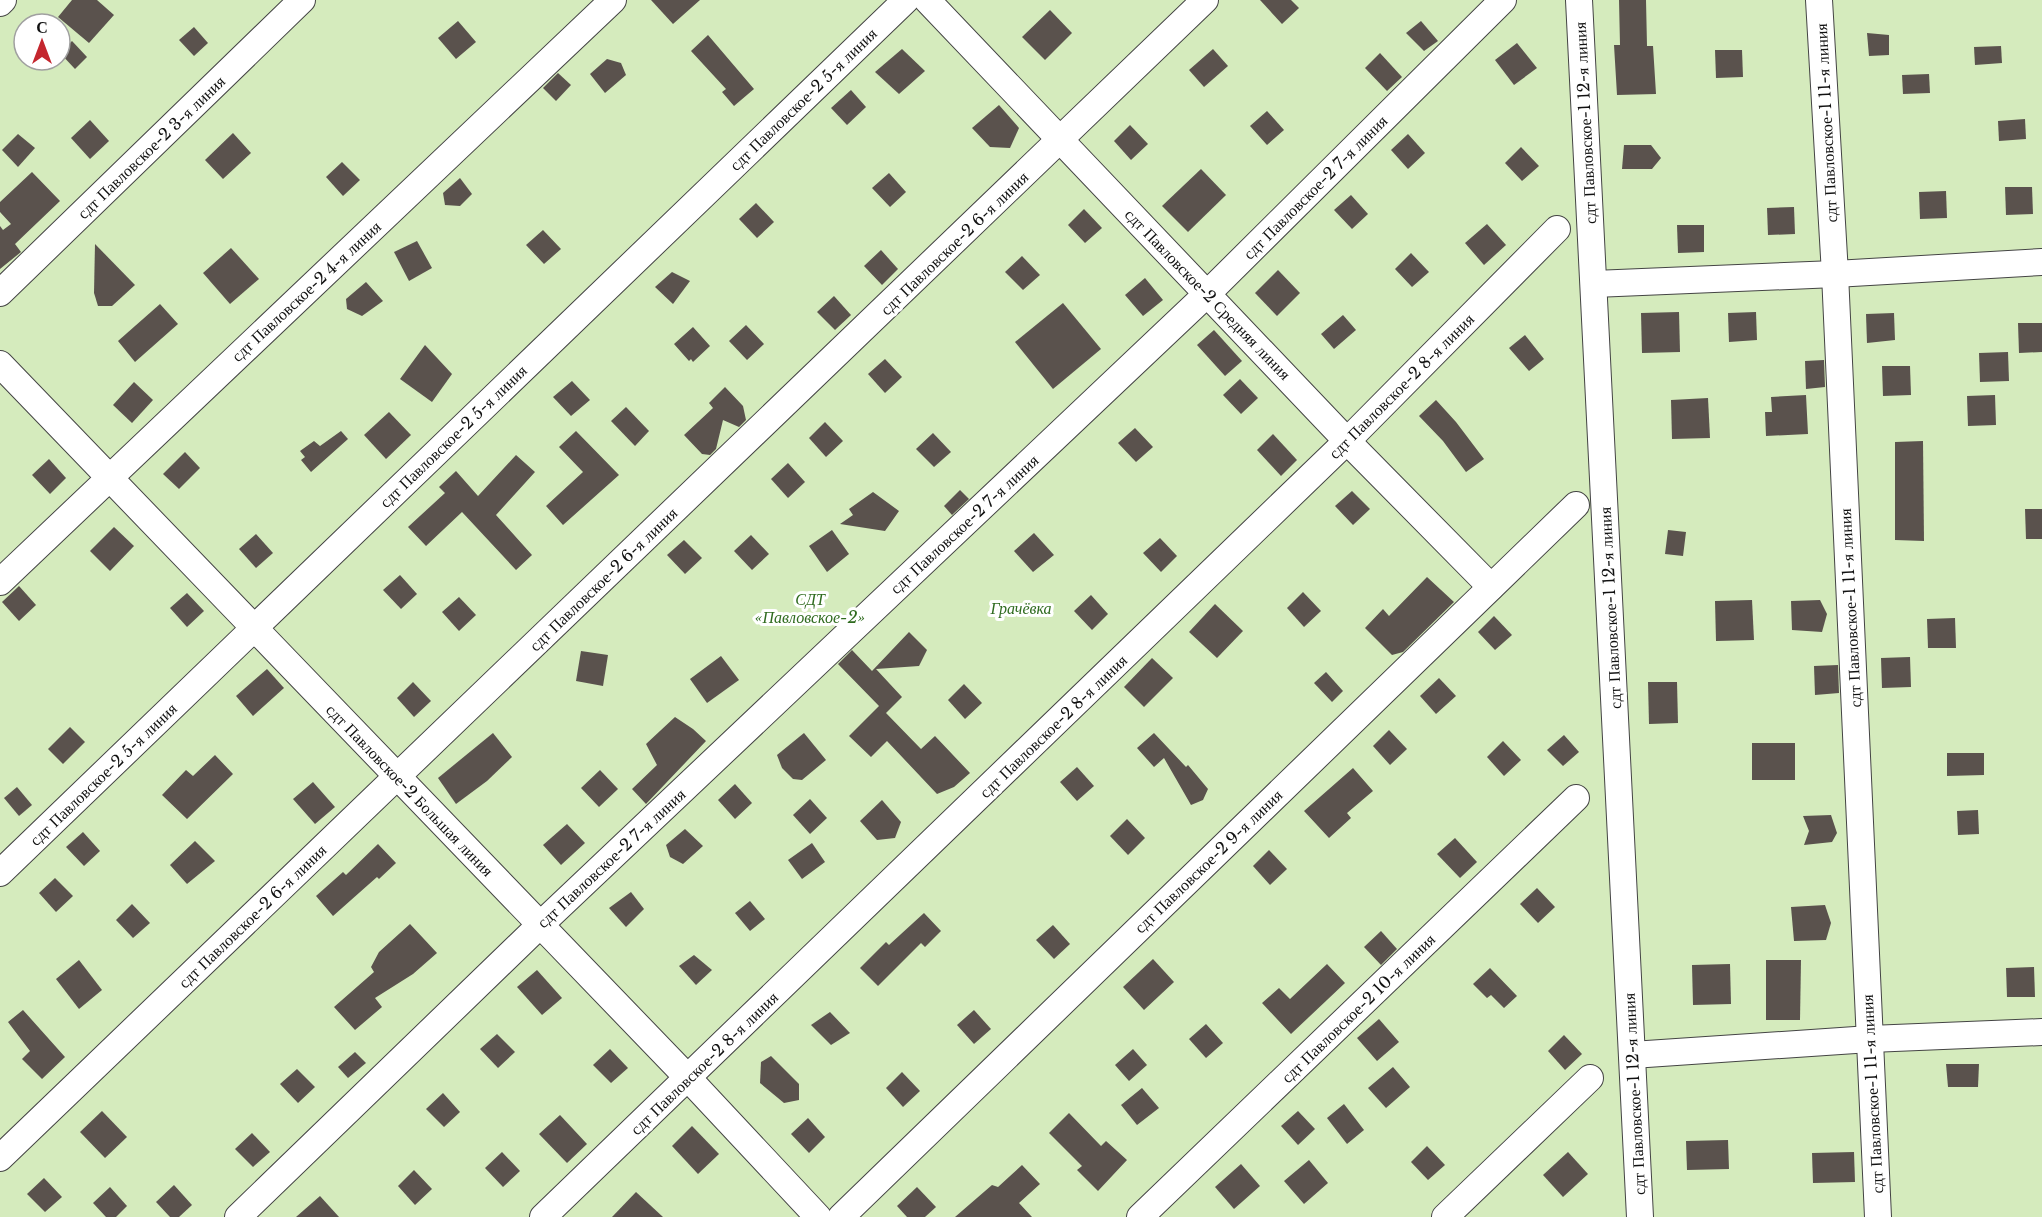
<svg xmlns="http://www.w3.org/2000/svg" width="2042" height="1217" font-family="'Libre Baskerville',serif">
	<style>
		.green { fill: #d5ebbd; fill-rule: evenodd }
		.building { fill: #5a524d }
		.lines { fill: none; stroke-linecap: round; stroke-linejoin: round }
		.minor-casing { stroke: #444; stroke-width: 28 }
		.minor { stroke: #fff; stroke-width: 26 }
		.labels { text-anchor: middle; stroke-width: 6; stroke-linejoin: round; paint-order: stroke }
		.street-label { font-size: 16px; fill: #111; stroke: #fff }
		.park-label { font-size: 16px; font-style: italic; fill: #2f6b1f; stroke: #fff }
	</style>
	<rect width="100%" height="100%" fill="#fffdf5"/>
	<path class="green" d="M0 0H2042V1217H0ZM24 24H60V60H24Z"/>
	<g class="building">
		<polygon points="72,0 97,0 114,15 89,43 58,17"/>
		<polygon points="651,0 700,0 673,24"/>
		<polygon points="1260,0 1291,0 1299,8 1282,24"/>
		<polygon points="1619,0 1646,0 1647,46 1653,46 1656,94 1617,95 1614,45 1620,45"/>
		<polygon points="1050,10 1072,33 1045,60 1022,37"/>
		<polygon points="458,21 476,42 456,59 438,38"/>
		<polygon points="1421,21 1438,41 1424,51 1406,33"/>
		<polygon points="194,27 208,43 194,56 179,40"/>
		<polygon points="1867,33 1889,35 1889,55 1869,56"/>
		<polygon points="708,35 754,89 734,106 722,92 726,89 691,51"/>
		<polygon points="72,41 87,57 75,69 60,53"/>
		<polygon points="1517,43 1537,68 1514,85 1495,60"/>
		<polygon points="2001,46 2002,63 1975,65 1974,47"/>
		<polygon points="902,49 925,71 899,94 875,72"/>
		<polygon points="1213,49 1228,66 1204,87 1189,70"/>
		<polygon points="1715,50 1742,50 1743,77 1716,78"/>
		<polygon points="1380,53 1402,77 1387,91 1365,68"/>
		<polygon points="607,59 621,63 626,75 605,93 590,74"/>
		<polygon points="558,73 571,85 556,101 543,88"/>
		<polygon points="1929,74 1930,93 1903,94 1902,75"/>
		<polygon points="851,90 866,107 847,125 831,108"/>
		<polygon points="999,105 1019,128 1010,148 990,147 972,128"/>
		<polygon points="1267,111 1284,130 1267,145 1250,126"/>
		<polygon points="2025,119 2026,139 1999,141 1998,121"/>
		<polygon points="90,120 109,141 90,159 71,138"/>
		<polygon points="1130,125 1148,144 1131,160 1114,141"/>
		<polygon points="233,133 251,153 223,179 205,160"/>
		<polygon points="18,134 35,148 18,167 2,150"/>
		<polygon points="1408,134 1425,153 1408,169 1391,150"/>
		<polygon points="1624,145 1651,145 1661,158 1652,169 1622,169"/>
		<polygon points="1521,147 1539,166 1522,181 1505,163"/>
		<polygon points="342,162 360,180 343,196 326,177"/>
		<polygon points="1201,169 1226,195 1188,232 1162,206"/>
		<polygon points="32,172 60,201 15,244 21,252 0,269 0,226 3,230 11,224 0,212 0,202"/>
		<polygon points="889,173 906,192 890,207 872,188"/>
		<polygon points="460,178 472,194 460,206 445,205 443,193"/>
		<polygon points="2005,187 2032,187 2033,214 2006,215"/>
		<polygon points="1946,191 1947,218 1920,219 1919,192"/>
		<polygon points="1351,195 1368,214 1352,229 1334,210"/>
		<polygon points="756,203 774,222 757,238 739,219"/>
		<polygon points="1794,207 1795,234 1768,235 1767,208"/>
		<polygon points="1084,209 1102,228 1085,243 1068,225"/>
		<polygon points="1487,224 1506,245 1484,265 1465,243"/>
		<polygon points="1677,225 1704,225 1704,252 1678,253"/>
		<polygon points="543,230 561,249 544,264 526,245"/>
		<polygon points="417,241 432,268 409,281 394,252"/>
		<polygon points="95,244 135,285 112,306 98,306 94,293"/>
		<polygon points="231,248 259,279 230,304 203,273"/>
		<polygon points="881,250 898,269 882,285 864,266"/>
		<polygon points="1411,253 1429,272 1412,287 1395,269"/>
		<polygon points="1022,256 1040,275 1023,290 1005,272"/>
		<polygon points="1278,270 1300,293 1277,316 1255,293"/>
		<polygon points="672,272 690,281 673,304 655,287"/>
		<polygon points="1145,278 1163,300 1143,316 1125,295"/>
		<polygon points="366,282 383,301 362,316 347,309 346,299"/>
		<polygon points="834,296 851,315 835,330 817,312"/>
		<polygon points="1063,303 1101,349 1053,389 1015,342"/>
		<polygon points="160,304 178,324 135,362 118,341"/>
		<polygon points="1679,312 1680,352 1642,353 1641,313"/>
		<polygon points="1756,312 1757,340 1729,342 1728,313"/>
		<polygon points="1894,313 1895,340 1867,343 1866,314"/>
		<polygon points="1343,315 1356,330 1334,349 1321,334"/>
		<polygon points="2018,323 2042,323 2042,352 2019,353"/>
		<polygon points="746,325 764,344 747,360 729,341"/>
		<polygon points="693,327 710,346 693,362 691,359 689,361 674,344"/>
		<polygon points="1214,330 1242,361 1225,376 1197,345"/>
		<polygon points="1525,335 1544,359 1529,371 1509,348"/>
		<polygon points="425,345 452,374 432,402 400,379"/>
		<polygon points="2008,352 2009,381 1980,382 1979,353"/>
		<polygon points="885,359 902,377 885,393 868,374"/>
		<polygon points="1824,360 1825,387 1806,389 1805,361"/>
		<polygon points="1882,366 1910,366 1911,395 1883,396"/>
		<polygon points="1240,379 1258,398 1241,414 1223,395"/>
		<polygon points="572,381 590,400 571,416 553,397"/>
		<polygon points="134,382 153,400 132,423 113,405"/>
		<polygon points="725,387 743,406 746,420 739,427 723,420 716,449 710,455 702,454 684,435 713,408 709,403"/>
		<polygon points="1806,395 1808,434 1766,436 1765,412 1772,412 1771,397"/>
		<polygon points="1995,395 1996,425 1968,426 1967,396"/>
		<polygon points="1708,398 1710,438 1672,439 1671,400"/>
		<polygon points="1436,400 1456,422 1484,459 1466,472 1443,441 1419,416"/>
		<polygon points="626,407 649,431 635,446 611,421"/>
		<polygon points="389,412 411,435 386,459 364,435"/>
		<polygon points="825,422 843,441 826,457 809,438"/>
		<polygon points="1135,428 1153,447 1136,462 1118,443"/>
		<polygon points="341,431 348,439 311,472 301,460 305,457 300,451 314,441 320,446"/>
		<polygon points="576,431 619,475 563,525 546,506 583,472 559,447"/>
		<polygon points="933,433 951,452 934,467 916,449"/>
		<polygon points="1273,434 1297,460 1281,476 1257,450"/>
		<polygon points="1923,441 1924,541 1895,540 1895,442"/>
		<polygon points="185,452 200,468 179,489 163,474"/>
		<polygon points="516,455 535,472 496,515 532,555 516,570 462,512 426,546 408,527 445,493 439,487 456,471 478,496"/>
		<polygon points="49,459 66,478 50,494 32,475"/>
		<polygon points="788,463 805,482 788,498 771,479"/>
		<polygon points="960,490 969,499 952,515 944,506"/>
		<polygon points="1352,491 1370,509 1353,525 1335,506"/>
		<polygon points="873,492 899,511 885,531 840,524 853,515 849,509"/>
		<polygon points="2025,509 2042,509 2042,539 2026,539"/>
		<polygon points="114,527 134,546 110,571 90,551"/>
		<polygon points="832,530 849,554 827,572 809,546"/>
		<polygon points="1668,530 1686,532 1683,556 1665,554"/>
		<polygon points="1034,533 1054,555 1033,572 1014,551"/>
		<polygon points="256,534 273,553 256,568 239,549"/>
		<polygon points="751,535 769,554 752,570 734,551"/>
		<polygon points="1160,538 1177,556 1161,572 1143,553"/>
		<polygon points="684,540 702,558 685,574 667,555"/>
		<polygon points="400,575 417,594 401,609 383,590"/>
		<polygon points="1427,577 1454,602 1403,652 1392,655 1365,628 1383,609 1389,616"/>
		<polygon points="19,586 36,605 19,621 2,602"/>
		<polygon points="1303,592 1321,611 1304,627 1287,608"/>
		<polygon points="187,593 204,611 187,627 170,608"/>
		<polygon points="1091,595 1108,614 1092,630 1074,611"/>
		<polygon points="459,597 476,615 459,631 442,612"/>
		<polygon points="1752,600 1754,640 1716,641 1715,601"/>
		<polygon points="1820,600 1827,614 1822,632 1792,630 1791,601"/>
		<polygon points="1215,604 1243,631 1217,658 1189,632"/>
		<polygon points="1494,616 1512,635 1495,650 1478,632"/>
		<polygon points="1955,618 1956,648 1928,648 1927,619"/>
		<polygon points="909,632 927,650 919,666 876,669 902,697 886,713 921,749 935,736 970,773 954,787 937,794 887,741 871,757 849,736 879,706 838,664 852,650 872,671"/>
		<polygon points="581,651 608,655 603,686 576,681"/>
		<polygon points="721,656 739,680 707,703 690,679"/>
		<polygon points="1910,657 1911,687 1882,688 1881,658"/>
		<polygon points="1152,658 1173,678 1144,707 1124,687"/>
		<polygon points="1838,665 1839,693 1815,695 1814,666"/>
		<polygon points="267,669 284,688 253,716 236,696"/>
		<polygon points="1326,672 1343,691 1332,702 1314,683"/>
		<polygon points="1439,678 1456,696 1436,714 1420,696"/>
		<polygon points="413,682 431,701 414,717 397,698"/>
		<polygon points="1648,682 1677,682 1678,723 1649,724"/>
		<polygon points="964,684 982,703 965,719 948,700"/>
		<polygon points="675,717 693,729 706,741 646,804 632,789 657,765 646,744"/>
		<polygon points="70,727 85,742 63,764 48,749"/>
		<polygon points="1389,730 1407,749 1390,765 1373,746"/>
		<polygon points="493,733 512,757 487,781 456,804 438,778"/>
		<polygon points="804,733 826,760 802,780 793,779 782,768 777,755"/>
		<polygon points="1154,733 1186,767 1188,765 1208,789 1203,800 1191,805 1164,758 1154,767 1137,748"/>
		<polygon points="1564,735 1579,752 1563,766 1547,750"/>
		<polygon points="1503,741 1521,760 1504,776 1487,757"/>
		<rect x="1752" y="743" width="43" height="37"/>
		<polygon points="1947,753 1984,753 1984,775 1947,776"/>
		<polygon points="215,755 233,774 187,819 162,795 186,770 193,776"/>
		<polygon points="1077,767 1094,786 1077,801 1060,782"/>
		<polygon points="1353,768 1373,791 1347,813 1351,818 1329,838 1304,811"/>
		<polygon points="600,770 618,789 599,807 581,788"/>
		<polygon points="313,782 335,807 315,824 293,799"/>
		<polygon points="735,784 752,803 735,819 718,800"/>
		<polygon points="17,787 32,805 19,816 4,798"/>
		<polygon points="810,799 827,818 810,834 793,815"/>
		<polygon points="882,800 901,822 895,838 877,840 860,821"/>
		<polygon points="1978,810 1979,834 1958,835 1957,811"/>
		<polygon points="1831,815 1837,833 1832,842 1804,845 1809,831 1803,816"/>
		<polygon points="1127,819 1145,838 1128,855 1110,836"/>
		<polygon points="567,824 585,843 561,865 543,845"/>
		<polygon points="685,829 703,846 683,864 670,857 666,845"/>
		<polygon points="83,832 100,851 84,866 66,847"/>
		<polygon points="1455,838 1477,862 1460,878 1437,854"/>
		<polygon points="195,841 215,861 187,884 170,865"/>
		<polygon points="812,843 825,862 802,879 788,860"/>
		<polygon points="378,844 396,863 379,879 377,877 333,916 316,896 343,872 346,875"/>
		<polygon points="1269,850 1287,869 1270,885 1253,866"/>
		<polygon points="55,878 73,896 56,912 39,893"/>
		<polygon points="1537,888 1555,907 1538,923 1520,904"/>
		<polygon points="631,892 644,909 626,927 609,908"/>
		<polygon points="750,901 765,919 750,931 735,913"/>
		<polygon points="132,904 150,923 133,938 116,920"/>
		<polygon points="1825,905 1831,923 1826,940 1794,941 1791,907"/>
		<polygon points="924,913 941,931 925,947 921,943 878,986 860,968 886,942 889,945"/>
		<polygon points="410,924 437,953 413,974 375,998 382,1007 355,1030 334,1007 374,972 371,967 379,952"/>
		<polygon points="1053,925 1070,944 1054,959 1036,940"/>
		<polygon points="1381,931 1397,949 1381,965 1364,947"/>
		<polygon points="694,955 712,970 696,985 679,966"/>
		<polygon points="1153,959 1174,982 1144,1010 1123,987"/>
		<polygon points="79,960 102,990 79,1009 56,979"/>
		<polygon points="1766,960 1801,960 1800,1020 1766,1020"/>
		<polygon points="1327,964 1345,983 1291,1034 1262,1003 1279,988 1290,999"/>
		<polygon points="1730,964 1731,1004 1693,1005 1692,965"/>
		<polygon points="2034,967 2035,997 2007,997 2006,968"/>
		<polygon points="1490,968 1517,996 1504,1008 1491,995 1487,998 1473,984"/>
		<polygon points="537,970 562,998 542,1015 517,987"/>
		<polygon points="23,1010 65,1057 42,1079 22,1059 30,1051 8,1022"/>
		<polygon points="974,1010 991,1029 974,1044 957,1025"/>
		<polygon points="830,1012 850,1033 831,1045 811,1025"/>
		<polygon points="1379,1019 1399,1042 1377,1061 1357,1038"/>
		<polygon points="1206,1024 1223,1043 1206,1058 1189,1039"/>
		<polygon points="497,1034 515,1052 498,1068 480,1049"/>
		<polygon points="1564,1035 1582,1054 1565,1070 1548,1051"/>
		<polygon points="610,1049 628,1068 611,1083 593,1065"/>
		<polygon points="1133,1049 1147,1065 1129,1081 1115,1065"/>
		<polygon points="355,1052 366,1063 348,1078 338,1067"/>
		<polygon points="771,1056 799,1084 799,1100 784,1103 760,1083 761,1062"/>
		<polygon points="1946,1064 1979,1064 1978,1087 1948,1087"/>
		<polygon points="1393,1067 1410,1087 1386,1108 1368,1088"/>
		<polygon points="297,1069 315,1087 298,1103 280,1084"/>
		<polygon points="902,1072 920,1091 903,1107 886,1088"/>
		<polygon points="1142,1088 1159,1108 1137,1125 1121,1105"/>
		<polygon points="443,1093 460,1112 444,1127 426,1109"/>
		<polygon points="1344,1104 1364,1130 1347,1144 1327,1118"/>
		<polygon points="102,1111 127,1137 105,1158 80,1132"/>
		<polygon points="1298,1111 1315,1129 1298,1145 1281,1126"/>
		<polygon points="1069,1113 1101,1146 1106,1141 1127,1160 1098,1191 1077,1170 1082,1166 1049,1133"/>
		<polygon points="560,1115 587,1144 567,1163 539,1134"/>
		<polygon points="808,1118 825,1137 809,1153 791,1134"/>
		<polygon points="692,1126 719,1154 698,1174 672,1146"/>
		<polygon points="252,1133 270,1152 253,1167 235,1149"/>
		<polygon points="1728,1140 1729,1169 1687,1170 1686,1141"/>
		<polygon points="1427,1146 1445,1165 1428,1180 1411,1162"/>
		<polygon points="502,1152 520,1171 503,1187 485,1168"/>
		<polygon points="1568,1152 1588,1174 1563,1197 1543,1175"/>
		<polygon points="1854,1152 1855,1182 1813,1183 1812,1153"/>
		<polygon points="1309,1160 1328,1183 1304,1204 1284,1181"/>
		<polygon points="1241,1164 1260,1186 1234,1209 1215,1187"/>
		<polygon points="1022,1165 1040,1184 1019,1203 1032,1217 955,1217 992,1185 998,1187"/>
		<polygon points="414,1170 432,1189 415,1205 398,1186"/>
		<polygon points="44,1178 62,1197 45,1212 27,1194"/>
		<polygon points="174,1185 192,1205 179,1217 170,1217 156,1202"/>
		<polygon points="110,1187 127,1206 116,1217 106,1217 93,1203"/>
		<polygon points="917,1187 936,1207 925,1217 907,1217 897,1206"/>
		<polygon points="636,1192 663,1217 612,1217"/>
		<polygon points="320,1196 339,1217 296,1217"/>
	</g>
	<g class="lines">
		<defs>
			<g id="minor">
				<polyline points="927,0 1347,441 1491,587"/>
				<polyline points="1579,0 1640,1217"/>
				<polyline points="1819,0 1835,274 1878,1217"/>
				<polyline points="0,3 3,0"/>
				<polyline points="1594,284 1835,274 2042,262"/>
				<polyline points="0,293 302,0"/>
				<polyline points="0,364 688,1078 818,1217"/>
				<polyline points="0,582 613,0"/>
				<polyline points="0,873 906,0"/>
				<polyline points="1632,1055 1870,1039 2042,1032"/>
				<polyline points="0,1158 1205,0"/>
				<polyline points="238,1217 539,926 1208,293 1503,0"/>
				<polyline points="543,1217 1347,441 1557,229"/>
				<polyline points="841,1217 1576,505"/>
				<polyline points="1140,1217 1576,798"/>
				<polyline points="1445,1217 1590,1078"/>
			</g>
		</defs>
		<use href="#minor" class="minor-casing"/>
		<use href="#minor" class="minor"/>
	</g>
	<g class="labels">
		<g class="street-label">
			<text transform="translate(803 99) rotate(-44)" y="6">сдт Павловское-2 5-я линия</text>
			<text transform="translate(1585 123) rotate(-93)" y="6">сдт Павловское-1 12-я линия</text>
			<text transform="translate(1826 123) rotate(-93)" y="6">сдт Павловское-1 11-я линия</text>
			<text transform="translate(151 147) rotate(-44)" y="6">сдт Павловское-2 3-я линия</text>
			<text transform="translate(1315 187) rotate(-45)" y="6">сдт Павловское-2 7-я линия</text>
			<text transform="translate(954 243) rotate(-44)" y="6">сдт Павловское-2 6-я линия</text>
			<text transform="translate(306 291) rotate(-43)" y="6">сдт Павловское-2 4-я линия</text>
			<text transform="translate(1208 294) rotate(46)" y="6">сдт Павловское-2 Средняя линия</text>
			<text transform="translate(1401 386) rotate(-45)" y="6">сдт Павловское-2 8-я линия</text>
			<text transform="translate(453 436) rotate(-44)" y="6">сдт Павловское-2 5-я линия</text>
			<text transform="translate(964 524) rotate(-43)" y="6">сдт Павловское-2 7-я линия</text>
			<text transform="translate(603 579) rotate(-44)" y="6">сдт Павловское-2 6-я линия</text>
			<text transform="translate(1610 608) rotate(-93)" y="6">сдт Павловское-1 12-я линия</text>
			<text transform="translate(1850 608) rotate(-93)" y="6">сдт Павловское-1 11-я линия</text>
			<text transform="translate(1053 726) rotate(-44)" y="6">сдт Павловское-2 8-я линия</text>
			<text transform="translate(103 774) rotate(-44)" y="6">сдт Павловское-2 5-я линия</text>
			<text transform="translate(410 790) rotate(46)" y="6">сдт Павловское-2 Большая линия</text>
			<text transform="translate(611 858) rotate(-43)" y="6">сдт Павловское-2 7-я линия</text>
			<text transform="translate(1208 861) rotate(-44)" y="6">сдт Павловское-2 9-я линия</text>
			<text transform="translate(252 916) rotate(-44)" y="6">сдт Павловское-2 6-я линия</text>
			<text transform="translate(1358 1008) rotate(-44)" y="6">сдт Павловское-2 10-я линия</text>
			<text transform="translate(704 1063) rotate(-44)" y="6">сдт Павловское-2 8-я линия</text>
			<text transform="translate(1634 1094) rotate(-93)" y="6">сдт Павловское-1 12-я линия</text>
			<text transform="translate(1872 1094) rotate(-93)" y="6">сдт Павловское-1 11-я линия</text>
		</g>
		<g class="park-label">
			<text x="810" y="605">СДТ<tspan x="810" dy="18">«Павловское-2»</tspan></text>
			<text x="1021" y="614">Грачёвка</text>
		</g>
	</g>
	<g transform="translate(42 42)"><circle r="28" fill="#ffffff" stroke="#a0a0a0" stroke-width="1.5"/>
	<path d="M0-4.5L10 22L0 15L-10 22Z" fill="#c4262e"/>
	<text y="-9" font-size="16" font-weight="bold" text-anchor="middle" fill="#111111">С</text>
	</g>
</svg>
